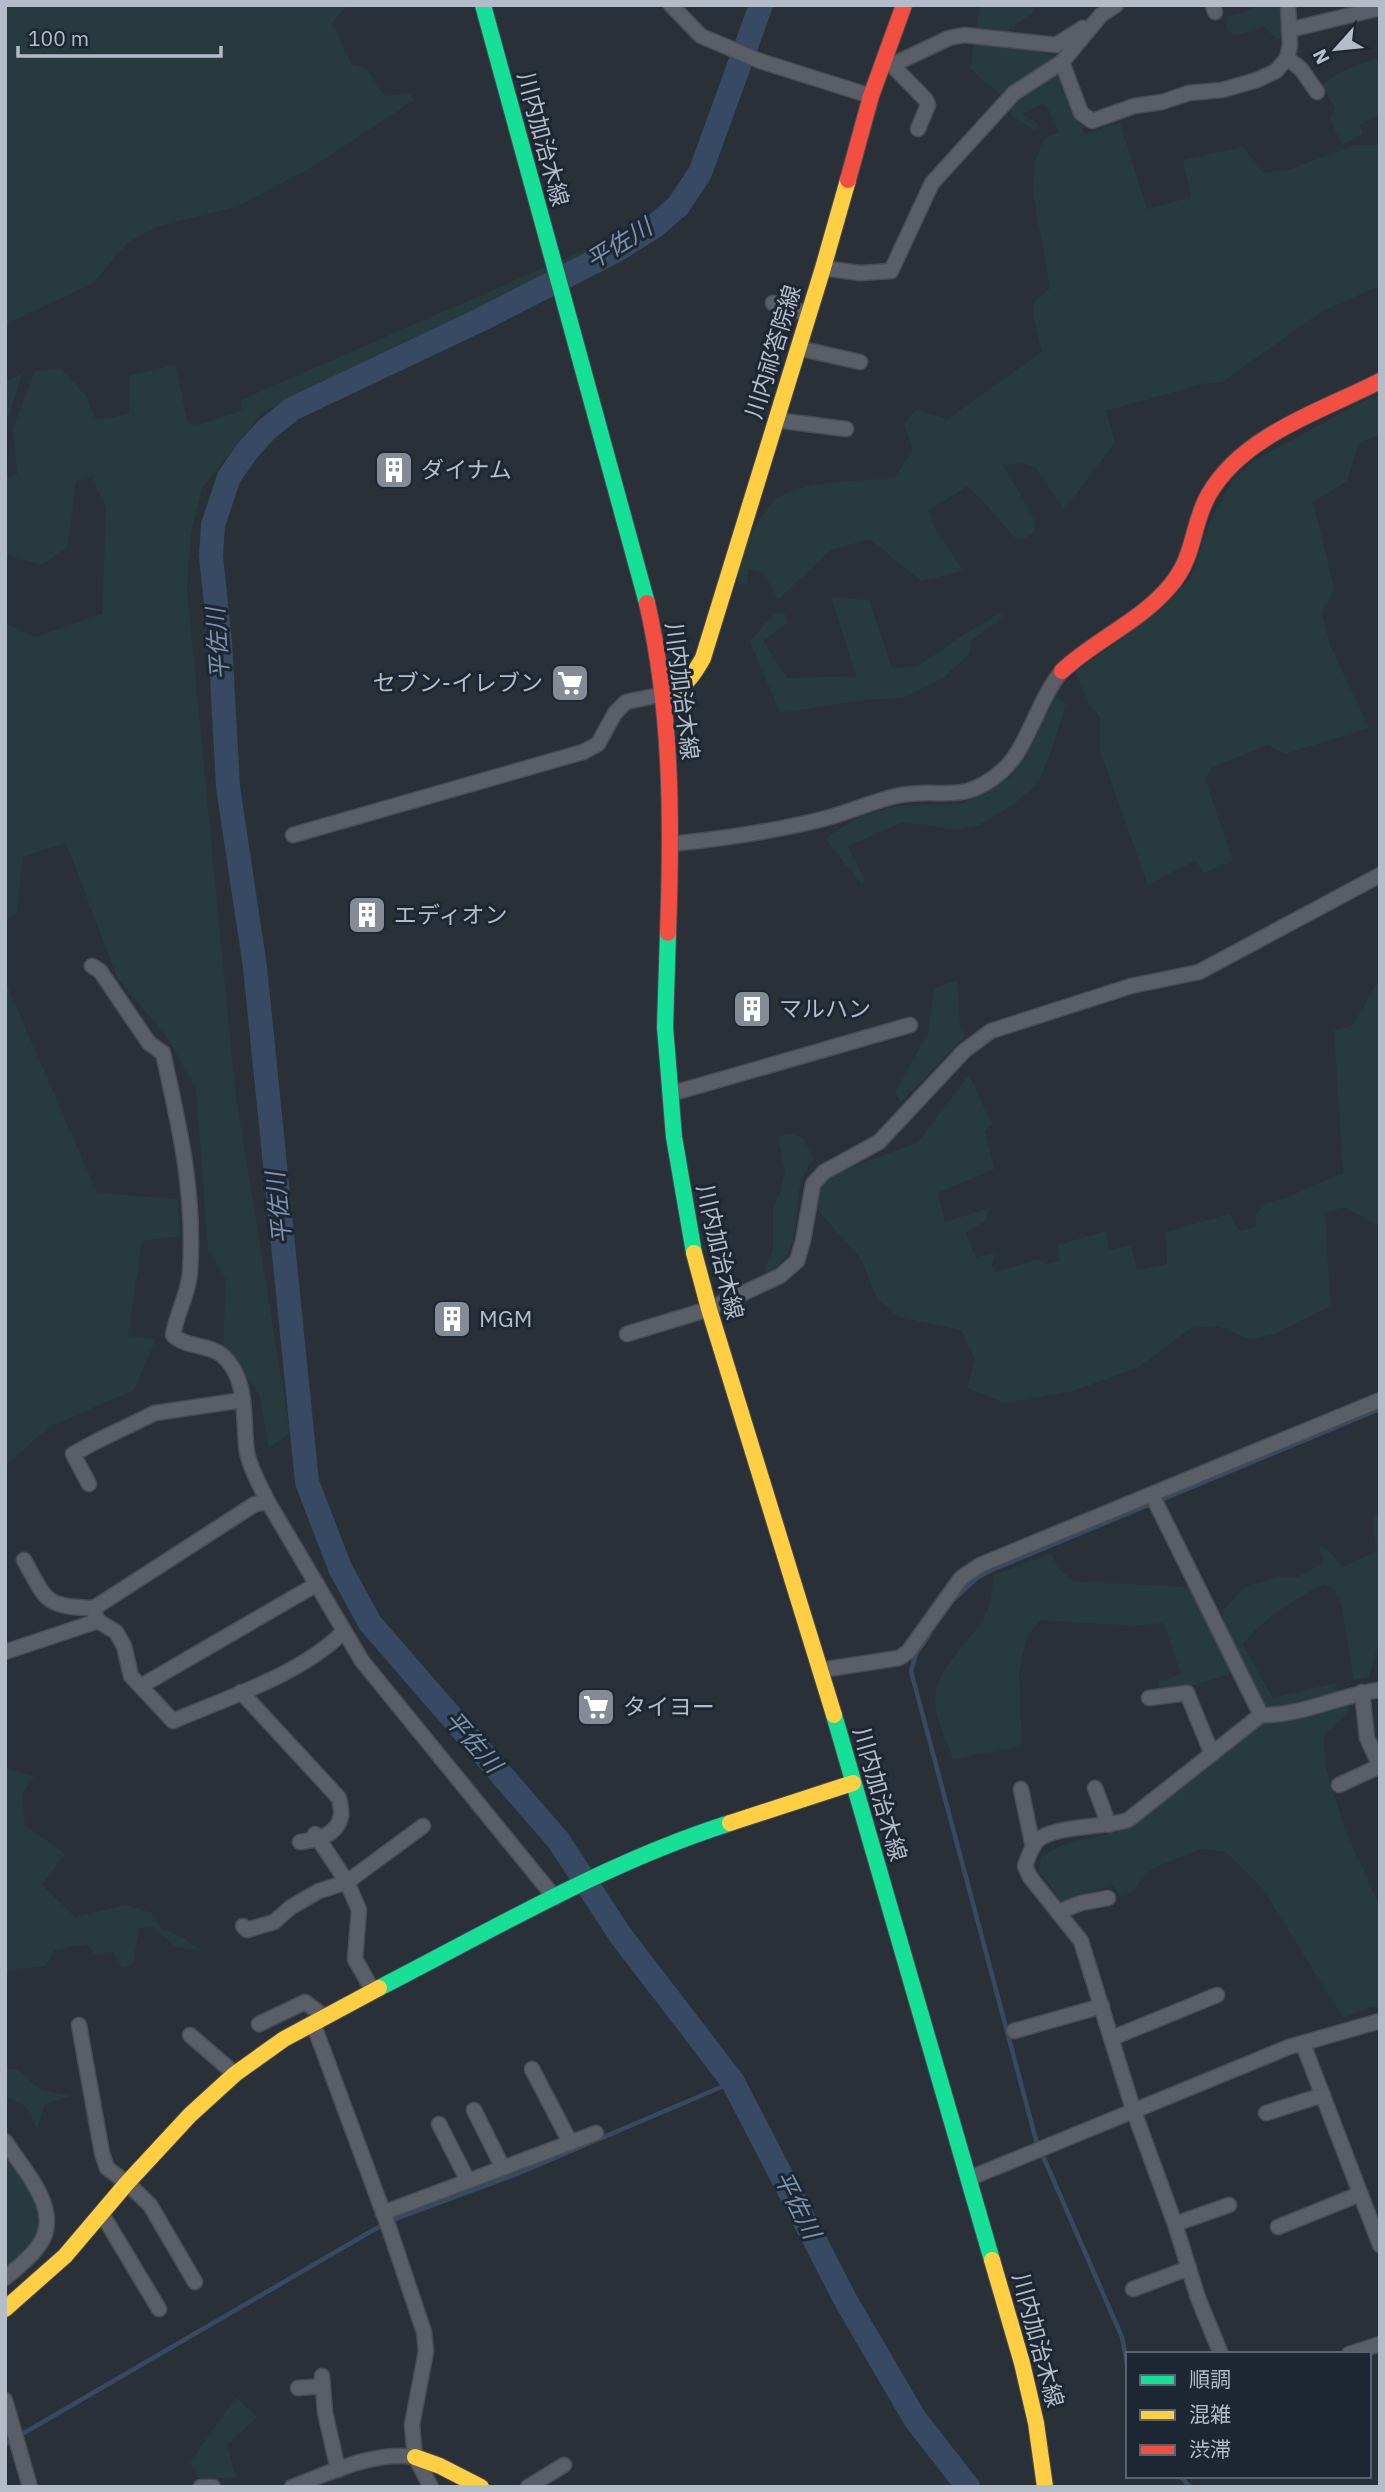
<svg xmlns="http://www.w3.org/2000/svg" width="1385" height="2492" font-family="'IBM Plex Sans','Noto Sans JP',sans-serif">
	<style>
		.green { fill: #273a3e }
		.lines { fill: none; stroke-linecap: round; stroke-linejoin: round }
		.stream { stroke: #384963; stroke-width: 4.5 }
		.river { stroke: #384963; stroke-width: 24 }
		.street-casing { stroke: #484c53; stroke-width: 17 }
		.fast-casing { stroke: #484c53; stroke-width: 18 }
		.slow-casing { stroke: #484c53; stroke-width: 18 }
		.jam-casing { stroke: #484c53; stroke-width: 18 }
		.street { stroke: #5a5e66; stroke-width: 14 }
		.fast { stroke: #16e098; stroke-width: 16 }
		.slow { stroke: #ffcf43; stroke-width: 16 }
		.jam { stroke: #f24e42; stroke-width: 16 }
		.labels { text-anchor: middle; stroke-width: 6; stroke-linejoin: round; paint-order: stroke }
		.street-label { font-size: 23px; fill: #b4bcc9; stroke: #1d2633 }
		.poi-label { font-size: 23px; fill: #b4bcc9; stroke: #1d2633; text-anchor: start }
		.water-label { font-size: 24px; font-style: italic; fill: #7c92b1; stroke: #1d2633 }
	</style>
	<rect width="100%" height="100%" fill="#2a3038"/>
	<g class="green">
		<polygon points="5,5 347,5 332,23 352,65 366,68 384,95 410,94 414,100 309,169 236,207 159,226 128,242 93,283 5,325"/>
		<path d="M980 5H1034V12L1009 29 1010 45 1054 56 1066 94 1085 134 1120 123 1147 209 1191 197 1183 160 1243 147 1263 173 1288 170 1355 145H1380V286L1324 310 1222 382 1202 384 1106 411 1115 442 1064 510 1036 468 1022 462 1004 466 1034 519 1035 531 1025 538 1014 537 985 503 967 486C955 496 941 501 929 510L933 525 963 571 921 581 870 539 831 550 778 600 763 572 748 569 747 584H739L734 575C741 555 759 513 775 500 799 480 863 481 895 478L913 449 904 424 916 409 948 419 1042 352 1033 314 1035 301 1050 288 1033 192 1035 160 1045 138 1059 132 1045 103 1022 114 1039 124 1035 130 1012 117 999 94 970 69Z"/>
		<path d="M1258 5H1281L1282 38 1276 39 1265 27 1234 36 1227 30V17C1238 12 1249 13 1258 5Z"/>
		<polygon points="1376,58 1380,67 1380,115 1360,124 1363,134 1342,145 1330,119 1335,107 1321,85 1343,71"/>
		<polygon points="607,243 473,317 263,412 202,488 191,533 187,589 235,1089 290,1433 269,1448 259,1394 223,1345 226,1279 208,1250 196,1089 168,1039 117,977 66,843 23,857 17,913 5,920 5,623 35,637 102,614 106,508 92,477 76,481 68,546 42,565 5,554 5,478 17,474 13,429 35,371 61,369 86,396 96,420 129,414 130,375 175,365 188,422 194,426 242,411 241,400 591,247"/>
		<polygon points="23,372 9,416 5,417 5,383"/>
		<polygon points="1380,392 1380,435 1359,442 1347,481 1313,502 1334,588 1322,613 1330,645 1369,728 1285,754 1268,745 1213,767 1205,778 1233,861 1203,873 1196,860 1148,885 1100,751 1100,716 1090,706 1075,672 1161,610 1190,578 1212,517 1232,481 1253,461"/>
		<polygon points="831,597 869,600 892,668 917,667 965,634 1001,613 1003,618 971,641 969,654 943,678 903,698 864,700 780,713 750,641 775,613 785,614 788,623 763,641 787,678 856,676"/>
		<polygon points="1053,696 1066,704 1052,749 1038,783 1014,804 979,825 957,830 903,822 848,846 865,880 862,885 825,838 859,817 896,806 962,804 1010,778 1035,739"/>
		<polygon points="957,980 960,1024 965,1036 901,1102 895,1092 928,1033 934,988"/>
		<polygon points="5,981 97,1193 177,1199 180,1236 142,1241 128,1336 156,1339 134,1390 49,1427 5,1466"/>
		<path d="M1380 982V1227L1345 1207 1326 1212C1325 1244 1330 1274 1330 1306L1272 1335 1249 1339 1218 1326 1191 1328 1137 1368 1073 1391 1004 1403 967 1388 975 1359 961 1330 899 1317 877 1299 861 1259 815 1207 819 1187 834 1173 917 1143 969 1075 992 1124 985 1131 994 1169 938 1193 945 1222 991 1207 986 1220 966 1233 976 1258 996 1252 992 1265 996 1272 1038 1259 1046 1264 1059 1261 1058 1245 1106 1231 1109 1250 1131 1245 1137 1270 1167 1264 1166 1232 1230 1214 1239 1231 1256 1227V1215L1264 1204 1283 1199 1343 1173 1334 1030 1353 1025 1376 984Z"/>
		<path d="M789 1133 803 1138 814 1159C788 1186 805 1227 785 1257 781 1265 771 1271 765 1276L766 1265 773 1250V1208L781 1192 785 1171 778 1137Z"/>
		<path d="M1380 1512V1638L1369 1677 1354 1680 1341 1604 1333 1587 1323 1584C1298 1598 1258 1621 1243 1645L1273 1698 1335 1683 1350 1711 1324 1735 1326 1767 1345 1830 1380 1906V2008L1370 2007 1343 2018 1262 1888 1226 1852 1201 1849 1149 1870 1132 1892 1120 1896 1113 1885 1062 1902 1039 1871 1041 1857 1062 1845 1126 1830 1261 1724 1227 1633 1222 1611 1245 1587 1278 1577 1296 1578 1324 1562 1319 1548 1325 1547 1343 1567 1377 1551 1372 1518Z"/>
		<path d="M1051 1553 1058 1568 1073 1581 1188 1587 1233 1673 1192 1686 1159 1691 1158 1682 1181 1674 1164 1623 1133 1626 1041 1620 1026 1638 1019 1674 1022 1746 953 1759C947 1741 935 1720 935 1701 936 1662 975 1642 989 1607 992 1598 992 1585 994 1575Z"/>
		<polygon points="5,1768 34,1776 22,1795 25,1825 65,1854 42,1885 75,1917 126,1905 152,1913 161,1928 182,1937 200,1950 175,1947 153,1926 139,1928 133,1964 122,1968 113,1952 94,1955 88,1944 55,1950 46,1966 5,1971"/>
		<polygon points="5,2069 17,2069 39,2089 70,2096 45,2104 37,2128 25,2106 5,2096"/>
		<polygon points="5,2148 36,2199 41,2231 29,2249 5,2269"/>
		<polygon points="236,2397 257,2417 227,2445 236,2478 198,2478 190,2462"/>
	</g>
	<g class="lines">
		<g class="stream">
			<polyline points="954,1599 978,1577 994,1569 1380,1409"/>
			<polyline points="929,1635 916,1654 911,1671 1036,2140 1122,2337 1128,2370"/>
			<polyline points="5,2444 375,2229 398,2218 517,2174 733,2082"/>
			<polyline points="1180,2476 1190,2487"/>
		</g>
		<polyline class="river" points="761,5 700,173 678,206 655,226 615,251 480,320 292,409 266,430 247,451 229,477 213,525 211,556 220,642 228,787 255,967 307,1482 340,1568 370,1623 558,1840 621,1936 733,2082 846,2301 915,2419 968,2487"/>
		<defs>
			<g id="street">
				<polyline points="671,5 701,36 760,61 871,96"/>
				<polyline points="1116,5 1101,15 1062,62 1081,113 1092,121 1134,106 1162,102 1189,93 1222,90 1257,80 1276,71 1287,58 1290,45 1288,5"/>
				<polyline points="1213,5 1215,12"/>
				<polyline points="1289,30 1380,8"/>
				<polyline points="1287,58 1301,69 1317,92"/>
				<polyline points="883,63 892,65 949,38 964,35 1056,45 1083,28"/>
				<polyline points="892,65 926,100 928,105 918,129"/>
				<polyline points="823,268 860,273 891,271 932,183 1014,93 1062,62"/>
				<polyline points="773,303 808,314"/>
				<polyline points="798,348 860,362"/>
				<polyline points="776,420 846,429"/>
				<polyline points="293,835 583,752 598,744 615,713 626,702 664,694"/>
				<path d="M671 844C720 839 770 832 819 820 845 814 870 802 896 796 940 786 961 807 1002 771 1027 750 1038 699 1062 671"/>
				<path d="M92 966 100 971 149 1043 163 1053C180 1129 195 1193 190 1272 189 1292 176 1315 173 1335 186 1348 209 1344 222 1355 250 1380 242 1420 247 1452 250 1469 261 1487 268 1502"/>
				<polyline points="670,1094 910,1025"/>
				<polyline points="627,1334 709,1309 780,1276 797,1261 803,1241 813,1184 824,1172 879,1142 964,1051 991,1031 1131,986 1199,972 1380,875"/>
				<polyline points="89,1484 73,1454 99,1440 155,1413 243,1400"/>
				<polyline points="1152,1495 1261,1715"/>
				<path d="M24 1560C47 1601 44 1607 94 1608L255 1504 268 1502 362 1661 555 1898"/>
				<path d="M98 1621 116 1632 124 1646 131 1676 173 1721C227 1698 304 1673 344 1631"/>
				<polyline points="5,1652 98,1621 95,1613"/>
				<polyline points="821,1670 899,1658 908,1652 961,1578 980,1565 1380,1400"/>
				<polyline points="141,1686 317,1584"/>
				<path d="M241 1692 339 1798C340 1803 342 1811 341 1816 337 1836 316 1840 300 1842"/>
				<polyline points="1362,1692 1367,1738 1380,1766"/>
				<polyline points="1149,1698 1187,1693 1212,1754"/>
				<polyline points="1339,1785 1380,1766"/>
				<polyline points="1095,1788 1109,1825"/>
				<polyline points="1021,1789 1033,1847"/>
				<polyline points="315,1834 347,1882 359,1910 355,1959 373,1991"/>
				<polyline points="1058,1912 1081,1903 1108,1898"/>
				<polyline points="243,1926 247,1930 274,1922 291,1907 319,1891 347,1882 423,1826"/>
				<polyline points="313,2023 389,2228 424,2332 426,2351 412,2425 415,2457 431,2487"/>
				<polyline points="259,2024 305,2002 325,2017"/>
				<polyline points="79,2025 102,2153 107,2168 127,2183 150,2205 195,2282"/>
				<polyline points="1014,2031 1102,2006"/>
				<polyline points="190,2035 235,2074"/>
				<polyline points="1112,2038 1217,1995"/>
				<polyline points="1303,2044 1380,2245"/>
				<polyline points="532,2069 570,2142"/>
				<polyline points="474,2110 503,2168"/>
				<polyline points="1266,2113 1323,2095"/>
				<polyline points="439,2124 468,2181"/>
				<path d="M5 2141C24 2171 66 2213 37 2248 29 2259 16 2269 5 2278"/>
				<polyline points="970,2178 1289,2047 1380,2021"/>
				<polyline points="383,2213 596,2133"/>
				<polyline points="102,2214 159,2309"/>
				<polyline points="1175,2224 1229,2205"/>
				<polyline points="1278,2227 1360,2194"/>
				<polyline points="1133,2289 1189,2268"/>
				<path d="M1221 2354 1198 2298 1175 2224 1133 2109 1081 1941 1030 1877 1025 1866C1028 1857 1031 1848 1037 1841 1052 1825 1106 1828 1128 1820L1261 1715C1302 1716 1340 1695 1380 1690"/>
				<polyline points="1349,2354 1380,2344"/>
				<polyline points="322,2376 325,2412 338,2470"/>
				<polyline points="298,2388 323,2386"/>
				<polyline points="5,2400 30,2487"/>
				<polyline points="201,2487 213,2487"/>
				<path d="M292 2487C331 2472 373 2451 415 2457"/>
				<polyline points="528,2487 564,2465"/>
			</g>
			<g id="fast">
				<polyline points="483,5 647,603"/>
				<polyline points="668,933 665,1027 674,1137 694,1253"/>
				<polyline points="834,1715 992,2260"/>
				<path d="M379 1988C494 1929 607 1862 730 1823"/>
			</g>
			<g id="slow">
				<path d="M664 694C684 689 693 676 703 658L823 268 848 180"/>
				<polyline points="694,1253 709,1309 834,1715"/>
				<polyline points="730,1823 853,1783"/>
				<polyline points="992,2260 1022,2363 1036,2423 1045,2487"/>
				<polyline points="5,2309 65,2256 127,2183 190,2115 235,2074 284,2039 379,1988"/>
				<polyline points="415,2457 440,2466 481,2487"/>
			</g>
			<g id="jam">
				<polyline points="848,180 871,96 904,5"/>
				<path d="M647 603C672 712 672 822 668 933"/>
				<path d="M1062 671C1096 639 1140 622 1170 586 1196 556 1191 525 1209 494 1244 434 1322 411 1380 381"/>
			</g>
		</defs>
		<use href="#street" class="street-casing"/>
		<use href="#fast" class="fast-casing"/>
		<use href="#slow" class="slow-casing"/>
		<use href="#jam" class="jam-casing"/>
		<use href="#street" class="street"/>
		<use href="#fast" class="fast"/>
		<use href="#slow" class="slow"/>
		<use href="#jam" class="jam"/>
	</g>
	<defs>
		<symbol id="building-square" viewBox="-11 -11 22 22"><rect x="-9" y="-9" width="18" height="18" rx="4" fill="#848b96" stroke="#1d2633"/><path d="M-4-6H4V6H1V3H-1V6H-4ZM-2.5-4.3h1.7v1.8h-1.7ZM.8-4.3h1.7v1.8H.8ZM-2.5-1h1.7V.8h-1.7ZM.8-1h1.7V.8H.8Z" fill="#fff"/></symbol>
		<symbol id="supermarket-square" viewBox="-11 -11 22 22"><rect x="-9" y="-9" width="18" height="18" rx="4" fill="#848b96" stroke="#1d2633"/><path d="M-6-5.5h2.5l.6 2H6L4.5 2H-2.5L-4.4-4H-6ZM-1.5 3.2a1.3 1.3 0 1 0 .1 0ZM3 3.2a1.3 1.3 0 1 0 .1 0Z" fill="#fff"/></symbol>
	</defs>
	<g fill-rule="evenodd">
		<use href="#building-square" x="372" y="448" width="44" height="44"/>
		<use href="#supermarket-square" x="548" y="661" width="44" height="44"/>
		<use href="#building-square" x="345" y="893" width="44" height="44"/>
		<use href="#building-square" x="730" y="987" width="44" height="44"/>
		<use href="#building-square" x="430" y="1297" width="44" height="44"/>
		<use href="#supermarket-square" x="574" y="1685" width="44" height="44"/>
	</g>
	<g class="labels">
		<g class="street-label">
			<text transform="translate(543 139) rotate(75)" y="8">川内加治木線</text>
			<text transform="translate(773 352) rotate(-73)" y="8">川内祁答院線</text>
			<text transform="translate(682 691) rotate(83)" y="8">川内加治木線</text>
			<text transform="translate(720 1252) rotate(77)" y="8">川内加治木線</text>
			<text transform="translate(880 1794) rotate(74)" y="8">川内加治木線</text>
			<text transform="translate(1038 2340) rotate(75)" y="8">川内加治木線</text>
		</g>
		<g class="poi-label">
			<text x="421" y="478">ダイナム</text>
			<text x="543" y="691" text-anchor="end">セブン-イレブン</text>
			<text x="394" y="923">エディオン</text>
			<text x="779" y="1017">マルハン</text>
			<text x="479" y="1327">MGM</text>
			<text x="623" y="1715">タイヨー</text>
		</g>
		<g class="water-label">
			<text transform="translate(619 244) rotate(-32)" y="8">平佐川</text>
			<text transform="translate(218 644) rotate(-94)" y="8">平佐川</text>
			<text transform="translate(279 1208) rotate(-96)" y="8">平佐川</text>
			<text transform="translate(473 1742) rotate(49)" y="8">平佐川</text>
			<text transform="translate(797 2205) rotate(63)" y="8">平佐川</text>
		</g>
	</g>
	<rect width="1385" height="2492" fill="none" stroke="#b4bcc9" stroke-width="14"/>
	<rect x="1126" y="2352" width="245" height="126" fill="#1d2633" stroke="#59626f" stroke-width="2"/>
	<rect x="1140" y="2375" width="35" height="10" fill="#16e098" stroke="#59626f" stroke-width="2"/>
	<text x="1189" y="2387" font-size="21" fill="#b4bcc9">順調</text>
	<rect x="1140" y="2410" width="35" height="10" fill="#ffcf43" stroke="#59626f" stroke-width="2"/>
	<text x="1189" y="2422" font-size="21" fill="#b4bcc9">混雑</text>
	<rect x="1140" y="2445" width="35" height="10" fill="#f24e42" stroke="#59626f" stroke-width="2"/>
	<text x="1189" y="2457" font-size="21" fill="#b4bcc9">渋滞</text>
	<g transform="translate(1336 49) rotate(243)" stroke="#1d2633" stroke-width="5" paint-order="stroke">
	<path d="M0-5L12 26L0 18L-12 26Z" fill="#b4bcc9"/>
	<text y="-10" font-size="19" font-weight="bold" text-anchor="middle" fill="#b4bcc9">N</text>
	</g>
	<path d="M18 46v10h203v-10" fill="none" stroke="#b4bcc9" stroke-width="3.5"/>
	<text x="28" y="46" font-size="21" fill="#b4bcc9" stroke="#1d2633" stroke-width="5" paint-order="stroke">100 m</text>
</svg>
